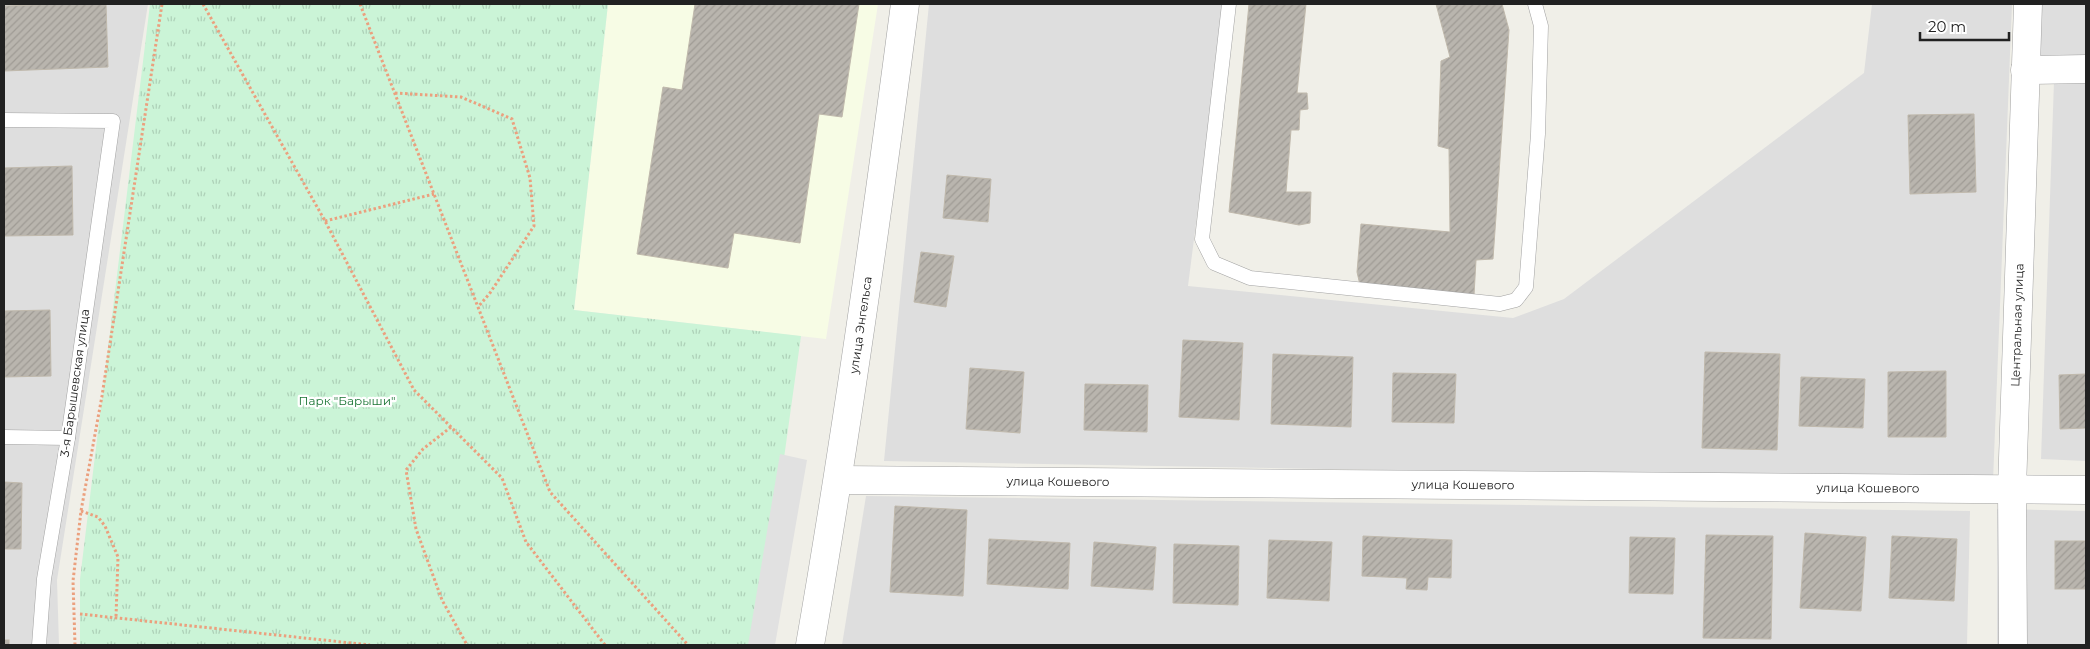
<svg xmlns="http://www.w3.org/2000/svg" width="2090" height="649" font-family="Montserrat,sans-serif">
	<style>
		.residential { fill: #dedede }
		.education { fill: #f7fce5 }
		.park { fill: url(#park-tufts) }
		.parking { fill: #e1e1e1 }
		.building { fill: url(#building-hatch); stroke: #c0b9ac }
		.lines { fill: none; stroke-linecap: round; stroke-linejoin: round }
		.service-casing { stroke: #a2a2a2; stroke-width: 15 }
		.minor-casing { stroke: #a2a2a2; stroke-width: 29 }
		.tertiary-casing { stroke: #a2a2a2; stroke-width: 29 }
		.path { stroke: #eba07e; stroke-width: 3; stroke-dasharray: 2.5 2.5; stroke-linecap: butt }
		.service { stroke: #fff; stroke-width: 14 }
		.minor { stroke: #fff; stroke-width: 28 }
		.tertiary { stroke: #fff; stroke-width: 28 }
		.labels { text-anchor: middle; stroke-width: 4.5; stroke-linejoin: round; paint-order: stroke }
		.street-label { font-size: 12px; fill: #212121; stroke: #fff }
		.park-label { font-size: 12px; fill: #197433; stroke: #fff }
	</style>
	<defs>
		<pattern id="park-tufts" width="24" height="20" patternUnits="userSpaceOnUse" patternTransform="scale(1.25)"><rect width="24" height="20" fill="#cbf4d7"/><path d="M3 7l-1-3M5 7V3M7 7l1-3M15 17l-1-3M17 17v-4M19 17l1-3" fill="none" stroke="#aed1b8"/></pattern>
		<pattern id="building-hatch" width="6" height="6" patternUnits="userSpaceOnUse" patternTransform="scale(1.25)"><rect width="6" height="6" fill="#b9b5ae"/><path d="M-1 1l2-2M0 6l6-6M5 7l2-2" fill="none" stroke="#9f9b95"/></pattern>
	</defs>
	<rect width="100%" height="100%" fill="#f0efe8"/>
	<g class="residential">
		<polygon points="4,4 148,4 57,580 59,645 4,645"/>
		<polygon points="929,4 1224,4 1188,286 1513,318 1564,299 1864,73 1872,4 2012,4 1993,481 884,461"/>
		<polygon points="2037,4 2086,4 2086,62 2032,64"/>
		<polygon points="2086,80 2086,461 2041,459 2054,81"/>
		<polygon points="866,496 1970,511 1967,645 842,645"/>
		<polygon points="1997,509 2086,511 2086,645 1997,645"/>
	</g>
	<polygon class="education" points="608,4 878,4 826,339 574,310"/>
	<polygon class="park" points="150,4 608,4 574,310 801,336 758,645 80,645 80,579"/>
	<polygon class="parking" points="780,454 807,460 775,645 748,645"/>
	<g class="building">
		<polygon points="61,4 106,4 108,67 4,71 4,6"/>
		<polygon points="695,4 859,4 842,117 819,114 800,243 734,233 728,268 637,254 663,87 682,90"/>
		<polygon points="1249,4 1306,4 1297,93 1307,93 1308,109 1300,110 1299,130 1291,130 1286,192 1311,192 1310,223 1299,225 1229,212"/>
		<polygon points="1436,4 1502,4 1509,30 1493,259 1476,260 1474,295 1360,285 1357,272 1361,224 1450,232 1449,149 1438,146 1441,61 1450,57"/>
		<polygon points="1974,114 1976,192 1910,194 1908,115"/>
		<polygon points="72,166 73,235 4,236 4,168"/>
		<polygon points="947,175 991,179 988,222 943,218"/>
		<polygon points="921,252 954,256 946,307 914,302"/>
		<polygon points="50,310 51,376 4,377 4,311"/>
		<polygon points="1183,340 1243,343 1239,420 1179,417"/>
		<polygon points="1705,352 1780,354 1777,450 1702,448"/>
		<polygon points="1273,354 1353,357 1351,427 1271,424"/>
		<polygon points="970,368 1024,372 1020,433 966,429"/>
		<polygon points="1946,371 1946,437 1888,437 1888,372"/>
		<polygon points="1393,373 1456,374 1454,423 1392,422"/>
		<polygon points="2086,374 2086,428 2060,429 2059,375"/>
		<polygon points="1801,377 1865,379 1863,428 1799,426"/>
		<polygon points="1085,384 1148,385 1147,432 1084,430"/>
		<polygon points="4,482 22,483 21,549 4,549"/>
		<polygon points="895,506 967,510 963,596 890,592"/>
		<polygon points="1805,533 1866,537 1861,611 1800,608"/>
		<polygon points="1706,535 1773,536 1771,639 1703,638"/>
		<polygon points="1363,536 1452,540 1451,578 1428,577 1427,590 1406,589 1407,578 1362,576"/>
		<polygon points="1892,536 1957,539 1954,601 1889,598"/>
		<polygon points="1630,537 1675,538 1673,594 1629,593"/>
		<polygon points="989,539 1070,543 1068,589 987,584"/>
		<polygon points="1269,540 1332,542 1329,601 1267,598"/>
		<rect x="2055" y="541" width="31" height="48"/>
		<polygon points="1094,542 1156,547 1153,590 1091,586"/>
		<polygon points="1174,544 1239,546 1238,605 1173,603"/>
		<rect x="4" y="640" width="5" height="5"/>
	</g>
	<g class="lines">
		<defs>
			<g id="service">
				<polyline points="1229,4 1202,239 1214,263 1250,278 1500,304 1516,300 1526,287 1538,134 1541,26 1535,4"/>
				<polyline points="4,120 113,121 68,438 44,579 39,645"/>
				<polyline points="4,437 68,438"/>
			</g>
			<g id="minor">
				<polyline points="2025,70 2086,69"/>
				<path id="s1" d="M839 480 2086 490"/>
				<path id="s2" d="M2013 645 2012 489 2028 4"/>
			</g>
			<g id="tertiary">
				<path id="s3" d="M810 645C847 432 877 218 905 4"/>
			</g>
		</defs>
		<use href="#service" class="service-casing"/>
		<use href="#minor" class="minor-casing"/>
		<use href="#tertiary" class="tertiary-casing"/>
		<g class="path">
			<polyline points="203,4 325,221 414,390 502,478 526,542 605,645"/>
			<polyline points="360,4 550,492 688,645"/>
			<polyline points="395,93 461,97 512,119 530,178 534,226 490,293 478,307"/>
			<polyline points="325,221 434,194"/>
			<polyline points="451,427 423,449 406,470 416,529 442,600 467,645"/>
			<polyline points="81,511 98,517 105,526 118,557 116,617"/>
			<polyline points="80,614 370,645"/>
			<polyline points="75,645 73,581 81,511 102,396 162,4"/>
		</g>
		<use href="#service" class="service"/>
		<use href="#minor" class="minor"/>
		<use href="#tertiary" class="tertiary"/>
	</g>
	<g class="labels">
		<g class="street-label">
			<text dy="4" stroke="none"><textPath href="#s2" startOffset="320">Центральная улица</textPath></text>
			<text dy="4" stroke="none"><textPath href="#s3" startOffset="324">улица Энгельса</textPath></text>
			<text transform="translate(75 383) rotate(-82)" y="4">3-я Барышевская улица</text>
			<text dy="4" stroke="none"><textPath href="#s1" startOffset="219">улица Кошевого</textPath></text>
			<text dy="4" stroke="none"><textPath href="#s1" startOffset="624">улица Кошевого</textPath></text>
			<text dy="4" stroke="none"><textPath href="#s1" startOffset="1029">улица Кошевого</textPath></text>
		</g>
		<g class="park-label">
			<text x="347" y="405">Парк "Барыши"</text>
		</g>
	</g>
	<rect width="2090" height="649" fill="none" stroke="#212121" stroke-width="10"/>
	<path d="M1920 32v8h89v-8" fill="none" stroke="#212121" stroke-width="2.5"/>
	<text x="1928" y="32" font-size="15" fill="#212121" stroke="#ffffff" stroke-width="4" paint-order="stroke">20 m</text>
</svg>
